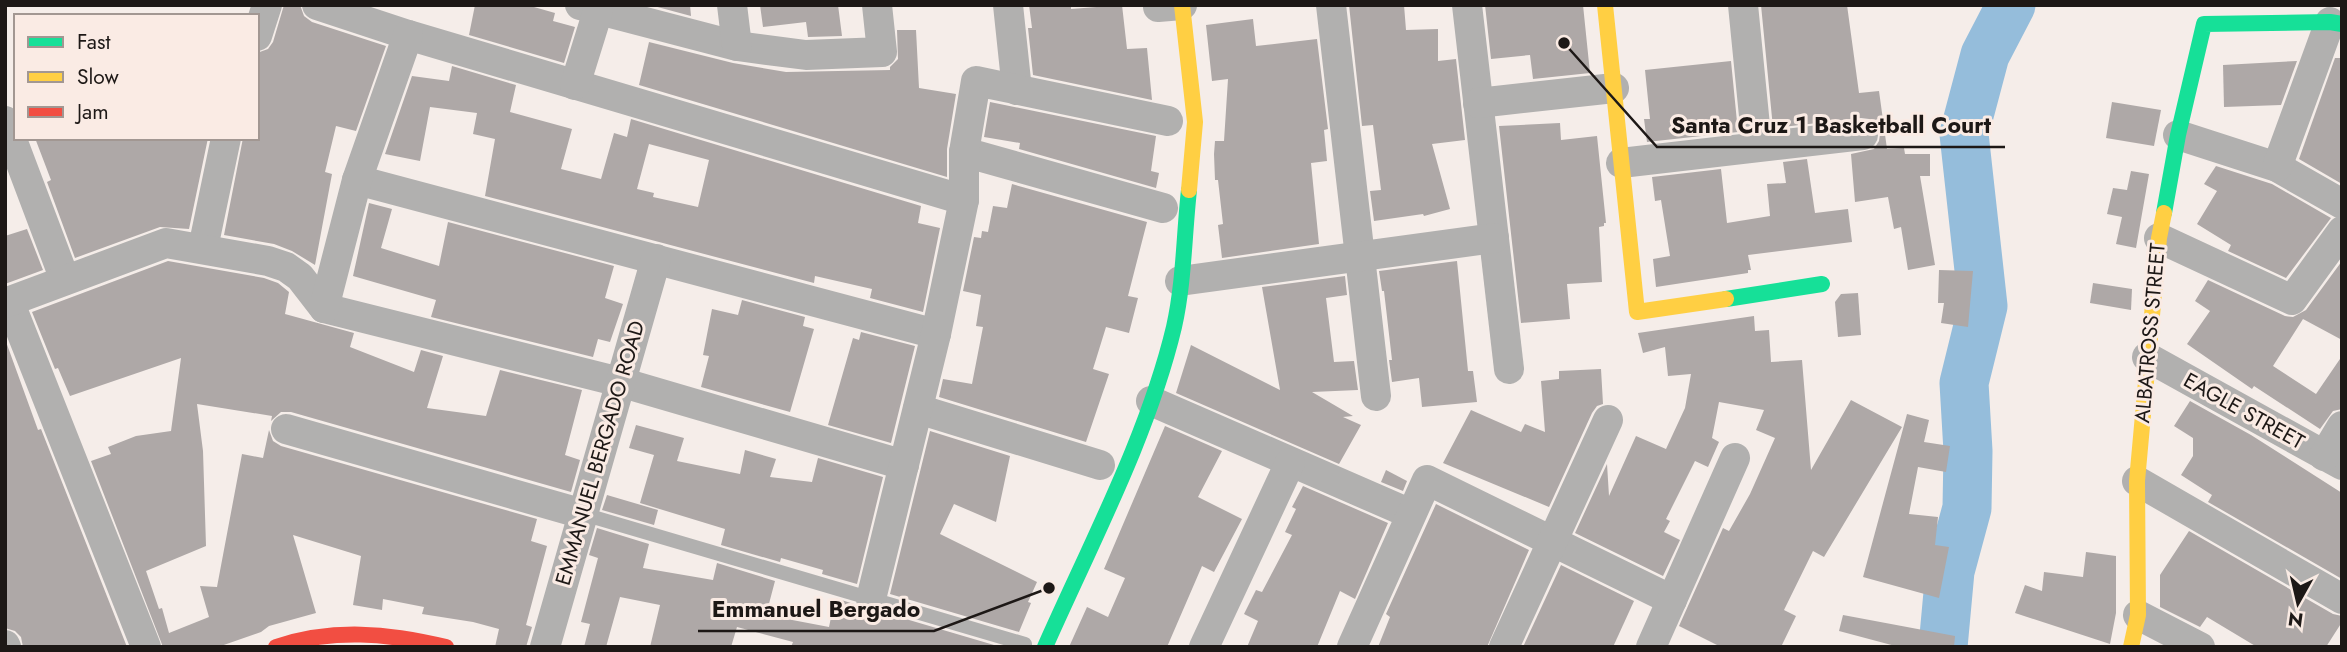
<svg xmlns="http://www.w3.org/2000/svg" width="2347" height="652" font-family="Jost,sans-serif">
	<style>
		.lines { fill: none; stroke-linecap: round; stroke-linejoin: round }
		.river { stroke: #95bddb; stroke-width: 49 }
		.building { fill: #aea8a7; fill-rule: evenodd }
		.lane { stroke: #b1b0af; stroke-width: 14 }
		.street { stroke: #b1b0af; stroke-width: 30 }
		.fast { stroke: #16e098; stroke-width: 16 }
		.slow { stroke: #ffcf43; stroke-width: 16 }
		.jam { stroke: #f24e42; stroke-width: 16 }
		.labels { text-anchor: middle; stroke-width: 6; stroke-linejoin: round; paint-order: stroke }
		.street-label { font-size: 21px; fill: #1d1816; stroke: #faebe4 }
		.leader { fill: none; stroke: #1d1816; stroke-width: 2.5 }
		.callout-dot { fill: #1d1816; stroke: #faebe4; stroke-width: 2.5 }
		.callout-label { font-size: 23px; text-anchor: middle; font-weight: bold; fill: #1d1816; stroke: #faebe4; stroke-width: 6; stroke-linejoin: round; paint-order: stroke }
	</style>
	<rect width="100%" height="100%" fill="#f5ede9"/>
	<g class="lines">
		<polyline class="river" points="1943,647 1950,571 1967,508 1968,451 1964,383 1983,306 1964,134 1985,55 2011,5"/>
	</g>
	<g class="building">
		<polygon points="284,5 300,5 304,16 312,22 386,46 356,131 336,126 325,172 332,174 315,265 292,251 274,244 224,235 243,138 257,138 257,53 268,49 273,42"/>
		<polygon points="475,5 527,5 555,13 553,21 575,27 564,63 469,35"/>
		<polygon points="650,5 690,5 691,16"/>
		<polygon points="760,5 838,5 842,36 808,37 806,22 763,27"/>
		<polygon points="1029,5 1071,5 1071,9 1122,5 1127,49 1147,48 1152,100 1033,75 1028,28 1032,28"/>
		<polygon points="1349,5 1404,5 1406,30 1438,29 1438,61 1456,59 1465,140 1432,144 1450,209 1424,216 1423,214 1374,221 1370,191 1381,190 1373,125 1362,126"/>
		<polygon points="1485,5 1583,5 1590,73 1533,79 1530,55 1491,59"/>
		<polygon points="1761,5 1847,5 1859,93 1879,91 1887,149 1904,148 1905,154 1930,154 1930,176 1920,176 1935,265 1908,270 1901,227 1894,229 1888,197 1855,202 1851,154 1874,149 1879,141 1880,134 1877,124 1869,119 1861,118 1773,128"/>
		<polygon points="1253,19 1256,46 1317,39 1328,129 1324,130 1327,161 1311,163 1319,244 1222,258 1218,225 1223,224 1218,180 1215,180 1214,154 1215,141 1224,141 1228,79 1212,81 1206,25"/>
		<polygon points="897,30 916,30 919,88 956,94 947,149 947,177 639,85 649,42 733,63 786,72 890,70 890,67 898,59"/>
		<polygon points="2335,58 2342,58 2342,184 2299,159"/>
		<polygon points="1731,61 1738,132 1647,142 1644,119 1650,119 1645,70"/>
		<polygon points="2297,61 2281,105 2224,107 2223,65"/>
		<path d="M452 66 516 85 510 112 572 129 561 169 601 179 614 133 627 137 631 119 921 206 918 223 940 228 923 312 870 298 872 289 815 276 814 283 485 196 495 139 473 134 477 113 430 107 420 161 385 154 412 76 449 81ZM649 144 709 160 698 207 653 197 654 193 637 189Z"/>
		<polygon points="990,102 1156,136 1151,171 1159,173 1156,188 1019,149 1020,143 984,137"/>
		<polygon points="2112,102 2161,110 2154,146 2106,138"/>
		<polygon points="1560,123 1561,140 1597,136 1606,223 1604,223 1604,226 1599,227 1602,282 1567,284 1570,319 1521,323 1499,126"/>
		<polygon points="35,138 208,138 189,229 160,227 75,258 47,182 51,180"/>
		<polygon points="1807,159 1815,213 1848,209 1852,242 1748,255 1751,270 1748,270 1748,273 1656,287 1653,259 1670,256 1661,200 1655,201 1652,177 1721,169 1727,223 1770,216 1767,184 1786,183 1783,162"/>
		<polygon points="2216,166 2272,184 2331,218 2286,278 2228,251 2231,245 2197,224 2217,191 2204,184"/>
		<polygon points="2131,171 2149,174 2136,248 2116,244 2122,217 2107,214 2113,188 2127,190"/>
		<polygon points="1012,184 1147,222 1128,296 1138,298 1129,333 1106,327 1093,369 1109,374 1086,442 939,397 943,379 972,384 983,327 976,326 981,295 963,291 974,237 981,238 982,231 988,232 993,206 1007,208"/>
		<polygon points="369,203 392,209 381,248 439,266 448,222 614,266 605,298 623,304 610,342 598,339 593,357 431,317 436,300 353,276"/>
		<polygon points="27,229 43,270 5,284 5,236"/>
		<polygon points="168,261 264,278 278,283 289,292 285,314 354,333 350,347 414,372 421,350 443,356 427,408 486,416 500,370 582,390 565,455 580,460 571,492 291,412 281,412 271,421 272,416 197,404 203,451 206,546 146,571 159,609 162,608 169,633 209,617 200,586 217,587 242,454 263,458 269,430 273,441 281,446 537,519 531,541 547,546 526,625 532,627 526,647 495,647 499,629 473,622 422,614 424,607 383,599 382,610 353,605 361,556 293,535 316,613 269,626 261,632 218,647 163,647 91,461 111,454 108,447 136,436 171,431 181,358 70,396 58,368 55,369 32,312"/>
		<polygon points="1457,261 1468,371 1473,371 1477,402 1422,407 1419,378 1392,382 1389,360 1392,360 1384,291 1382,291 1379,271"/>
		<polygon points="2342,261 2342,340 2303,319 2273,366 2316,394 2342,356 2342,409 2333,411 2320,429 2254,386 2252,389 2187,344 2210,311 2195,301 2208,280 2285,316 2293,317 2306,310"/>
		<polygon points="1939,270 1973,271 1968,327 1941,323 1944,303 1938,303"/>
		<polygon points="1345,276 1347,295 1326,298 1334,362 1354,361 1358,390 1312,392 1353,416 1343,417 1361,425 1339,464 1176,393 1191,345 1280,390 1262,287"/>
		<polygon points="2093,283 2132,289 2131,310 2090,303"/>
		<polygon points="1858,293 1861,335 1838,337 1835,302 1841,294"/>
		<polygon points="742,300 805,317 803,326 814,329 790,412 701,387 709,356 703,355 712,309 738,315"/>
		<polygon points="1754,316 1755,331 1769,330 1771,362 1802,360 1811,470 1851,400 1902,427 1824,557 1813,551 1784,610 1796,616 1781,647 1721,647 1679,626 1723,528 1729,531 1750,494 1775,438 1756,430 1764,410 1719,402 1712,438 1719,442 1708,467 1695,461 1666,519 1670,521 1664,532 1680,540 1663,576 1575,533 1607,464 1609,496 1636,436 1666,449 1685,408 1691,374 1668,376 1665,347 1643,353 1638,333"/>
		<polygon points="861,332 915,346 891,443 828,425 853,338 859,340"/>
		<polygon points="5,339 38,430 41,429 127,647 23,647 21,637 15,631 5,628"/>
		<polygon points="1601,369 1603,404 1597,406 1592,413 1549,507 1443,463 1471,410 1521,432 1525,424 1545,432 1541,381 1559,379 1559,371"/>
		<polygon points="2190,401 2251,435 2342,493 2342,579 2208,502 2212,495 2181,475 2193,456 2193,438 2174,426"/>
		<polygon points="1907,414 1929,420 1924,442 1950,446 1946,472 1918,467 1909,514 1938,517 1935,545 1949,547 1939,598 1863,577"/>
		<polygon points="636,425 684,438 677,461 740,474 745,450 776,459 770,477 812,482 818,458 883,477 857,584 822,574 823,570 781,558 780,562 721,545 725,529 640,503 654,455 629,448"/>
		<polygon points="1165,426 1222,451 1198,497 1242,519 1214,572 1202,566 1167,647 1069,647 1087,607 1108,617 1125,578 1104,569"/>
		<polygon points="930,431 1010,456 996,522 954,504 940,534 1037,582 1028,602 1031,603 1019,632 890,594"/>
		<polygon points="1386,470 1407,481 1403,491 1381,482"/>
		<polygon points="1303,486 1388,523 1355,599 1340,591 1317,647 1247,647 1258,621 1244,614 1256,590 1262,592 1292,535 1285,532 1296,509 1292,507"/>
		<polygon points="607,495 658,510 654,525 602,510"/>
		<polygon points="1436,504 1529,550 1487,647 1378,647 1390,617 1386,614"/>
		<polygon points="597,528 649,544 643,568 713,580 717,563 775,581 766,615 829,627 835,598 854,604 858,611 866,616 875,616 882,612 994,645 993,647 791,647 793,642 737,627 731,647 650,647 660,605 620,597 606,647 584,647 590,624 581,622 598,558 589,555"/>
		<polygon points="2189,531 2333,614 2342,616 2342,622 2326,647 2257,647 2207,617 2200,627 2160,607 2160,575"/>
		<polygon points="2086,552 2116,556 2116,613 2110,644 2015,613 2025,585 2042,591 2044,572 2083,577"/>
		<polygon points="1561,565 1634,601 1613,647 1523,647"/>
		<polygon points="1843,615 1955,636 1954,647 1899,647 1839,631"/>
	</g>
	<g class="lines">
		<polyline class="lane" points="583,514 1025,644"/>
		<g class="street">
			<polyline points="317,5 408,35 964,200"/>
			<polyline points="580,5 737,46 806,55 882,52 877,5"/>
			<polyline points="732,5 737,46"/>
			<polyline points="1008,5 1017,90"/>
			<polyline points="1331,5 1376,396"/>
			<polyline points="1467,5 1509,369"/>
			<polyline points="1743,5 1757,146"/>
			<polyline points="1158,7 1182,5"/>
			<polyline points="257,36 267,5"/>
			<polyline points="575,85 598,11 597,5"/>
			<polyline points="1478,103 1614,88"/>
			<polyline points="5,121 65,280"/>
			<polyline points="2178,135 2277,167 2342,204"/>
			<polyline points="964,152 1163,208"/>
			<polyline points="1621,163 1863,135"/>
			<polyline points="2277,167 2330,22"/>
			<polyline points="357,180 936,334"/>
			<polyline points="2159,238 2292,300 2342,231"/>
			<polyline points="203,248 226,138"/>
			<polyline points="1180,281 1494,238"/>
			<polyline points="9,301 146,647"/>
			<polyline points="5,303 166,243 268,261 286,267 300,277 324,308 620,382 904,465"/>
			<polyline points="324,308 357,180 408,35"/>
			<polyline points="2147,357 2342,465"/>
			<polyline points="1151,401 1411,514"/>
			<polyline points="918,409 1100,465"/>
			<polyline points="286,429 583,514"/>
			<polyline points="2324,456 2342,426"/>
			<polyline points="2137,481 2342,599"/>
			<polyline points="871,599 936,334 964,200 964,152 976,81 1168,121"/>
			<polyline points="2138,615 2200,647"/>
			<polyline points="5,645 6,647"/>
			<polyline points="545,647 656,259"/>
			<polyline points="1204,647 1290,463"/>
			<polyline points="1352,647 1427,480 1672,600"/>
			<polyline points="1504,647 1608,420"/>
			<polyline points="1651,647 1735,458"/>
		</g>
		<g class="fast">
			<polyline points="2164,213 2178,135 2204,24 2330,22 2342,24"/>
			<polyline points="1726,299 1822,284"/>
			<path d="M1045 647C1090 545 1148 436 1174 327 1184 283 1184 235 1189 190"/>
		</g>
		<g class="slow">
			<polyline points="1182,5 1195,122 1189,190"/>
			<polyline points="1605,5 1637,312 1726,299"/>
			<polyline points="2131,647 2138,615 2137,481 2159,238 2164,213"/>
		</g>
		<path class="jam" d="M276 647C333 628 388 633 446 647"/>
	</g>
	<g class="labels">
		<g class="street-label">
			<text transform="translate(2150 333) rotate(-85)" y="7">ALBATROSS STREET</text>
			<text transform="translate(2244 411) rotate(29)" y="7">EAGLE STREET</text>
			<text transform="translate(600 453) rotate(-74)" y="7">EMMANUEL BERGADO ROAD</text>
		</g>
	</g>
	<path class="leader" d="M1564 43L1657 147H2005M1049 588L934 631H698"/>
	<g class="callout-dot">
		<circle cx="1564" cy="43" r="7"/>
		<circle cx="1049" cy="588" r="7"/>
	</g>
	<g class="callout-label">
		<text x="1831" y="133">Santa Cruz 1 Basketball Court</text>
		<text x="816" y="617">Emmanuel Bergado</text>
	</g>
	<rect width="2347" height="652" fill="none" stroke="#1d1816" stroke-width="14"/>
	<rect x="14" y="14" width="245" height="126" fill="#faebe4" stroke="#a29792" stroke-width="2"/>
	<rect x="28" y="37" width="35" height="10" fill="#16e098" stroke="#a29792" stroke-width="2"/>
	<text x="77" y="49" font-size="21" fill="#1d1816">Fast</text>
	<rect x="28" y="72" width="35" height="10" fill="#ffcf43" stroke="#a29792" stroke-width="2"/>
	<text x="77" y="84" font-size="21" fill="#1d1816">Slow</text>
	<rect x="28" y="107" width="35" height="10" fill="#f24e42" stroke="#a29792" stroke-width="2"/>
	<text x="77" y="119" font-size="21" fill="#1d1816">Jam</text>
	<g transform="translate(2298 603) rotate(188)" stroke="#faebe4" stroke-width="5" paint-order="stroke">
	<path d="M0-5L12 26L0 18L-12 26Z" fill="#1d1816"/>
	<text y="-10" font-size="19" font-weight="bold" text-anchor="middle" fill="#1d1816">N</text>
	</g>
</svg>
